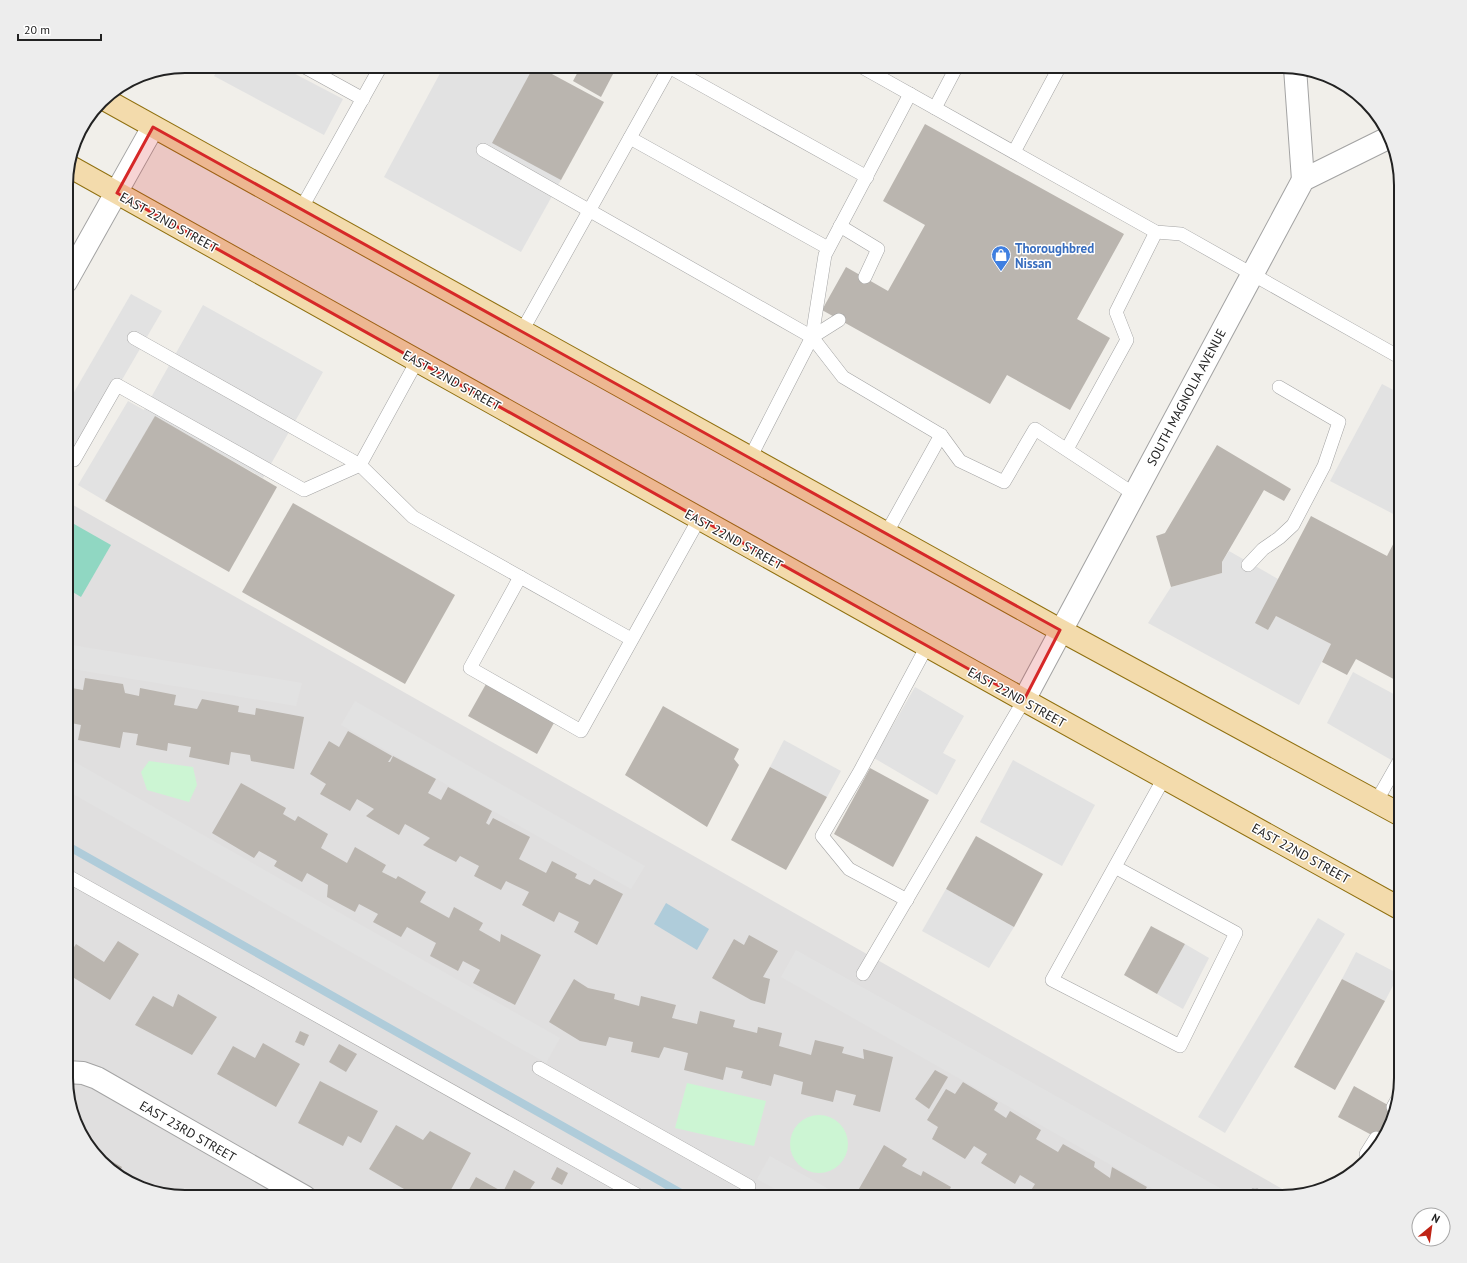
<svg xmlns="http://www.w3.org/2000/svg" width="1467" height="1263" font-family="'PT Sans',sans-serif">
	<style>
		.residential { fill: #e0dfdf }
		.park { fill: #ccf5d3 }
		.pitch { fill: #90d7c2 }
		.parking { fill: #e2e2e2 }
		.water { fill: #afccda }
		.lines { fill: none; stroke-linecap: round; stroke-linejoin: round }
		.stream { stroke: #afccda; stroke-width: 8 }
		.building { fill: #bab5af }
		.lane-casing { stroke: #a3a3a3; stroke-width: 14 }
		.street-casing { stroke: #a3a3a3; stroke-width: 24 }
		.primary-casing { stroke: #90700f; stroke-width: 24 }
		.lane { stroke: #fff; stroke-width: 13 }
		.street { stroke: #fff; stroke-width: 22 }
		.primary { stroke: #f3dbac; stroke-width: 22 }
		.marked { fill: #d62828; fill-opacity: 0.2; stroke: #d62828; stroke-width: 3; stroke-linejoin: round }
		.labels { text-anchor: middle; stroke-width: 3; stroke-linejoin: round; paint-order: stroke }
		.street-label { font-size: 13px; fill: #222; stroke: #fff }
		.shop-label { font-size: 13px; font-weight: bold; fill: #366cbe; stroke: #fff; text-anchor: start }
		.rim { fill: none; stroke: #222; stroke-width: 2 }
	</style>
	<rect width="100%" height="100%" fill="#f1efea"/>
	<polygon class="residential" points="66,501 1293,1195 1282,1197 184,1197 139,1188 106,1167 78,1131 66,1086"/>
	<g class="park">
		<polygon points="149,761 193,767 197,785 189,802 147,790 141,772"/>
		<polygon points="687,1083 766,1101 754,1146 675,1128"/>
		<circle cx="819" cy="1144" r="29"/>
	</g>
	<polygon class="pitch" points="67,520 111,545 81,597 66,588"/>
	<g class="parking">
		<polygon points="220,66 280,66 343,99 324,135 214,76"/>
		<polygon points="444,66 534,66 561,180 521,252 384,177"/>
		<polygon points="131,294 162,311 66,476 66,406"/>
		<polygon points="203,305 323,372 263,478 155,417 105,501 78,485 128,401 144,410"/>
		<polygon points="1382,384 1401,394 1401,518 1330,481"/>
		<polygon points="1229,551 1278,579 1256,623 1268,630 1276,616 1331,644 1299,705 1148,623 1171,587 1222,573 1222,562"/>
		<polygon points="66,644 302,683 296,706 66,668"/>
		<polygon points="1353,672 1401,698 1401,748 1393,761 1327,723"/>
		<polygon points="915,687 964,716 943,753 956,760 937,795 874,758"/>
		<polygon points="355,701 645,866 631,889 341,725"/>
		<polygon points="784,740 841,771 827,797 770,767"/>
		<polygon points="66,757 560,1038 546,1063 66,790"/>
		<polygon points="1013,760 1095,805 1062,866 980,822"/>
		<polygon points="946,889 1014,927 989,968 922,931"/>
		<polygon points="1318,918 1345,934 1225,1133 1198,1117"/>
		<polygon points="1185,944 1209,958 1183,1009 1157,994"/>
		<polygon points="796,950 937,1029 1236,1197 1167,1197 781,977"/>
		<polygon points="1356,952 1399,974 1385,1001 1342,979"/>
		<polygon points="770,1156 843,1197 789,1197 757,1179"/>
	</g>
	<polygon class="water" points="666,903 709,929 697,950 654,924"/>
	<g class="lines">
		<polyline class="stream" points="66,845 688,1197"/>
	</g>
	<g class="building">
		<polygon points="534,66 537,66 604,102 561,180 492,143"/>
		<polygon points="581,66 598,66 613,74 601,97 573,81"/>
		<polygon points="925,124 1124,234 1077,319 1110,338 1070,410 1007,375 990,404 822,310 846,267 888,291 925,225 883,201"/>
		<polygon points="155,416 277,487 229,572 105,501"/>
		<polygon points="1217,445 1291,489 1284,501 1264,490 1222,562 1222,573 1171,587 1156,536 1165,533"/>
		<polygon points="293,503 455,595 405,684 242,592"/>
		<polygon points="1311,516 1387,556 1401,529 1401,683 1356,659 1347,675 1322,662 1331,644 1276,616 1268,630 1255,623"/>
		<polygon points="85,678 123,684 125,693 139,696 140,688 176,695 174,705 197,709 202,699 239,706 238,712 255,715 256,708 304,717 294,769 251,761 250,755 231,752 229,765 189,757 191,747 168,743 167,751 136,745 138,734 123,732 120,748 78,740 81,725 66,722 66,687 83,690"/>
		<polygon points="486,684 555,721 537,754 468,716"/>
		<polygon points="663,706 739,749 734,759 739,765 707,827 625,775"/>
		<polygon points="348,731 392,756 388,762 390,762 393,756 436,779 428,793 441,800 448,787 492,811 486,823 489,825 493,818 530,837 519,859 546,873 552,861 577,874 575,878 590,885 594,879 623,894 597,945 574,932 579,922 559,912 554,922 522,905 529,892 506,881 501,890 474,876 479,866 460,856 456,862 423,845 430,838 405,824 399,835 366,816 374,809 357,799 350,811 320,794 326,784 310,774 329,741 339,747"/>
		<polygon points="770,767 827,797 786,870 731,840"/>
		<polygon points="870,768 929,800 893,867 834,834"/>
		<polygon points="241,783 286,808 283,814 295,821 298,816 328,834 321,848 347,863 355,847 386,865 382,872 396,879 398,876 426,892 420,902 449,918 454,907 483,923 479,930 500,942 501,934 541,955 515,1005 473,983 480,970 463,961 458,971 430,956 436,943 407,927 401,937 373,922 378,914 359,904 355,912 327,897 328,885 307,873 302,882 274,866 277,861 259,851 254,858 212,833"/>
		<polygon points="976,836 1043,874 1014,927 946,889"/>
		<polygon points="1151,926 1185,944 1157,994 1124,975"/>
		<polygon points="749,935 778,951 763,977 770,979 765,1004 751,1000 712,978 734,939 744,945"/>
		<polygon points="118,941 139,954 110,1000 66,973 66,960 76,944 104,962"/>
		<polygon points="574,979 588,988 615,994 614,999 639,1006 641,996 676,1005 672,1018 697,1024 700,1011 735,1020 733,1027 757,1033 758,1027 782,1033 779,1046 811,1055 815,1040 844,1047 842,1053 864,1059 863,1049 893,1057 880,1112 853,1105 856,1095 836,1090 833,1102 801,1094 803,1082 774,1074 771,1086 741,1078 743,1071 726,1067 723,1080 684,1070 688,1053 664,1047 659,1058 631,1052 633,1042 609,1037 606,1046 580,1041 549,1022"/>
		<polygon points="1342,979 1385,1001 1335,1090 1294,1067"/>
		<polygon points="178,994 217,1017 192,1055 135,1025 153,996 173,1007"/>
		<polygon points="300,1031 309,1035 304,1046 295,1042"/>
		<polygon points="263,1043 300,1064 276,1107 217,1074 233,1046 255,1058"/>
		<polygon points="339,1044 357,1054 346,1072 329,1062"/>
		<polygon points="1401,1047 1401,1065 1393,1061"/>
		<polygon points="935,1070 948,1077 929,1109 915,1099"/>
		<polygon points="320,1081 378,1111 361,1143 348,1136 343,1146 298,1123"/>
		<polygon points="963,1082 998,1103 994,1110 1006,1118 1010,1111 1041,1130 1036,1139 1058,1152 1063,1144 1095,1162 1094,1167 1110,1178 1112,1167 1147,1187 1141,1197 1038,1197 1030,1192 1035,1184 1020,1175 1015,1184 981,1163 987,1154 974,1146 965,1159 932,1139 938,1127 927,1120 946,1089 955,1094"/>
		<polygon points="1354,1086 1395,1109 1392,1124 1381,1140 1338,1117"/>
		<polygon points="396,1125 423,1140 430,1131 471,1153 447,1197 439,1194 438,1197 418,1197 369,1169"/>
		<polygon points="884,1145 907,1159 902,1166 921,1176 923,1171 951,1187 946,1197 862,1197 856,1194"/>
		<polygon points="95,1152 122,1167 118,1175 106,1167"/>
		<polygon points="557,1167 568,1173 562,1185 551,1179"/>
		<polygon points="514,1170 535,1182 529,1191 540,1197 465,1197 476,1177 503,1192"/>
	</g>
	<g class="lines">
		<defs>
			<g id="lane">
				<polyline points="303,66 363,99"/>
				<polyline points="568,66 569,66"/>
				<polyline points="860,66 1156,232 1181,234 1401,358"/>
				<polyline points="669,67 867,177"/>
				<polyline points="935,108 957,66"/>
				<polyline points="630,138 828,248"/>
				<polyline points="483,150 812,337 843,377 941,435 960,461 1004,482 1035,429 1134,494"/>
				<polyline points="1014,152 1060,66"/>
				<polyline points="301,209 381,66"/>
				<polyline points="840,226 878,249 865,277"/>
				<polyline points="522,331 670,66"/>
				<polyline points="812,337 839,320"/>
				<polyline points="134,338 360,465"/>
				<polyline points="417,361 360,465 413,517 631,639"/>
				<polyline points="1067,449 1127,340 1116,312 1156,232"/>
				<polyline points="66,456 74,460 117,385 304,490 360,465"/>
				<polyline points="750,458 812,337 825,255 910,94"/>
				<polyline points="886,534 941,435"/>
				<polyline points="1248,565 1263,549 1279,538 1293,525 1324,466 1339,422 1279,387"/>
				<polyline points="520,577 470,668 581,731 699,519"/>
				<polyline points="1376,802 1401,758"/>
				<polyline points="1115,867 1236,933 1180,1046 1052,980 1164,778"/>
				<polyline points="66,875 641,1197"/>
				<polyline points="907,900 849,869 822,836 860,771 927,646"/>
				<polyline points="863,974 1024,700"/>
				<polyline points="539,1068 749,1186"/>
				<polyline points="1393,1107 1397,1100"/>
				<polyline points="1371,1157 1366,1154 1376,1138"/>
				<polyline points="1255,1197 1255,1195"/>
			</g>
			<g id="street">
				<polyline points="1295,68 1303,180"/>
				<polyline points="66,282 153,127"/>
				<polyline points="1024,700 1303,180 1390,137"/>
				<polyline points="66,1072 83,1073 97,1078 305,1197"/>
			</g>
			<g id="primary">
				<polyline points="104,99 1060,630 1401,815"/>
				<polyline points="69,166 1024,700 1401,909"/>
			</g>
		</defs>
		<use href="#lane" class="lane-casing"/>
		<use href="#street" class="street-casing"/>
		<use href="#primary" class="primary-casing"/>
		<use href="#lane" class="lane"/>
		<use href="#street" class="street"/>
		<use href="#primary" class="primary"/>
	</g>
	<path class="marked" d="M153 127 1060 630 1024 700 117 193Z"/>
	<defs>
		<symbol id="shop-pin" viewBox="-11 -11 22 30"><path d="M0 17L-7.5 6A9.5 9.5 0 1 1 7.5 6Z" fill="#3f7fe0" stroke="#fff"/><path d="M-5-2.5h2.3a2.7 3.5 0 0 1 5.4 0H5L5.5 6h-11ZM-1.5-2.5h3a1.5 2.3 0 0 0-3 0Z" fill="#fff"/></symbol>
	</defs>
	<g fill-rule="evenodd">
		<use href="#shop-pin" x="990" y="244" width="22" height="30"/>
	</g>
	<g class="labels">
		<g class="street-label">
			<text transform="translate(169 222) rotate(29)" y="5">EAST 22ND STREET</text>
			<text transform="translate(452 380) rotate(29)" y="5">EAST 22ND STREET</text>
			<text transform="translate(1186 397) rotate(-62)" y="5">SOUTH MAGNOLIA AVENUE</text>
			<text transform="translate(734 539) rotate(29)" y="5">EAST 22ND STREET</text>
			<text transform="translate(1017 697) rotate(29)" y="5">EAST 22ND STREET</text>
			<text transform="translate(1301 853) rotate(29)" y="5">EAST 22ND STREET</text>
			<text transform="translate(188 1131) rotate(30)" y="5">EAST 23RD STREET</text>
		</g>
		<g class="shop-label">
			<text x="1015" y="253">Thoroughbred<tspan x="1015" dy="15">Nissan</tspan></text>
		</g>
	</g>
	<path d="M0 0H1467V1263H0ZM185 73H1282A112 112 0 0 1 1394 185V1078A112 112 0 0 1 1282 1190H185A112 112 0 0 1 73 1078V185A112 112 0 0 1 185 73Z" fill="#ededed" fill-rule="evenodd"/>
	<path class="rim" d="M185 73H1282A112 112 0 0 1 1394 185V1078A112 112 0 0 1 1282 1190H185A112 112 0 0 1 73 1078V185A112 112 0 0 1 185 73Z"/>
	<g transform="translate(1431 1227) rotate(29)"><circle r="19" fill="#ffffff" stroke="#a7a7a7"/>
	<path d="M0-3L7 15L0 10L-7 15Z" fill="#bf2315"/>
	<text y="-6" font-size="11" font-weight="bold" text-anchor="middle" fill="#222222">N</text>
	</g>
	<path d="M18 34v6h83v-6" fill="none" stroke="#222222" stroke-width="2"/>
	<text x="24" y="34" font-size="12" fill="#222222" stroke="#ffffff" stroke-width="3" paint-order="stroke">20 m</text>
</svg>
